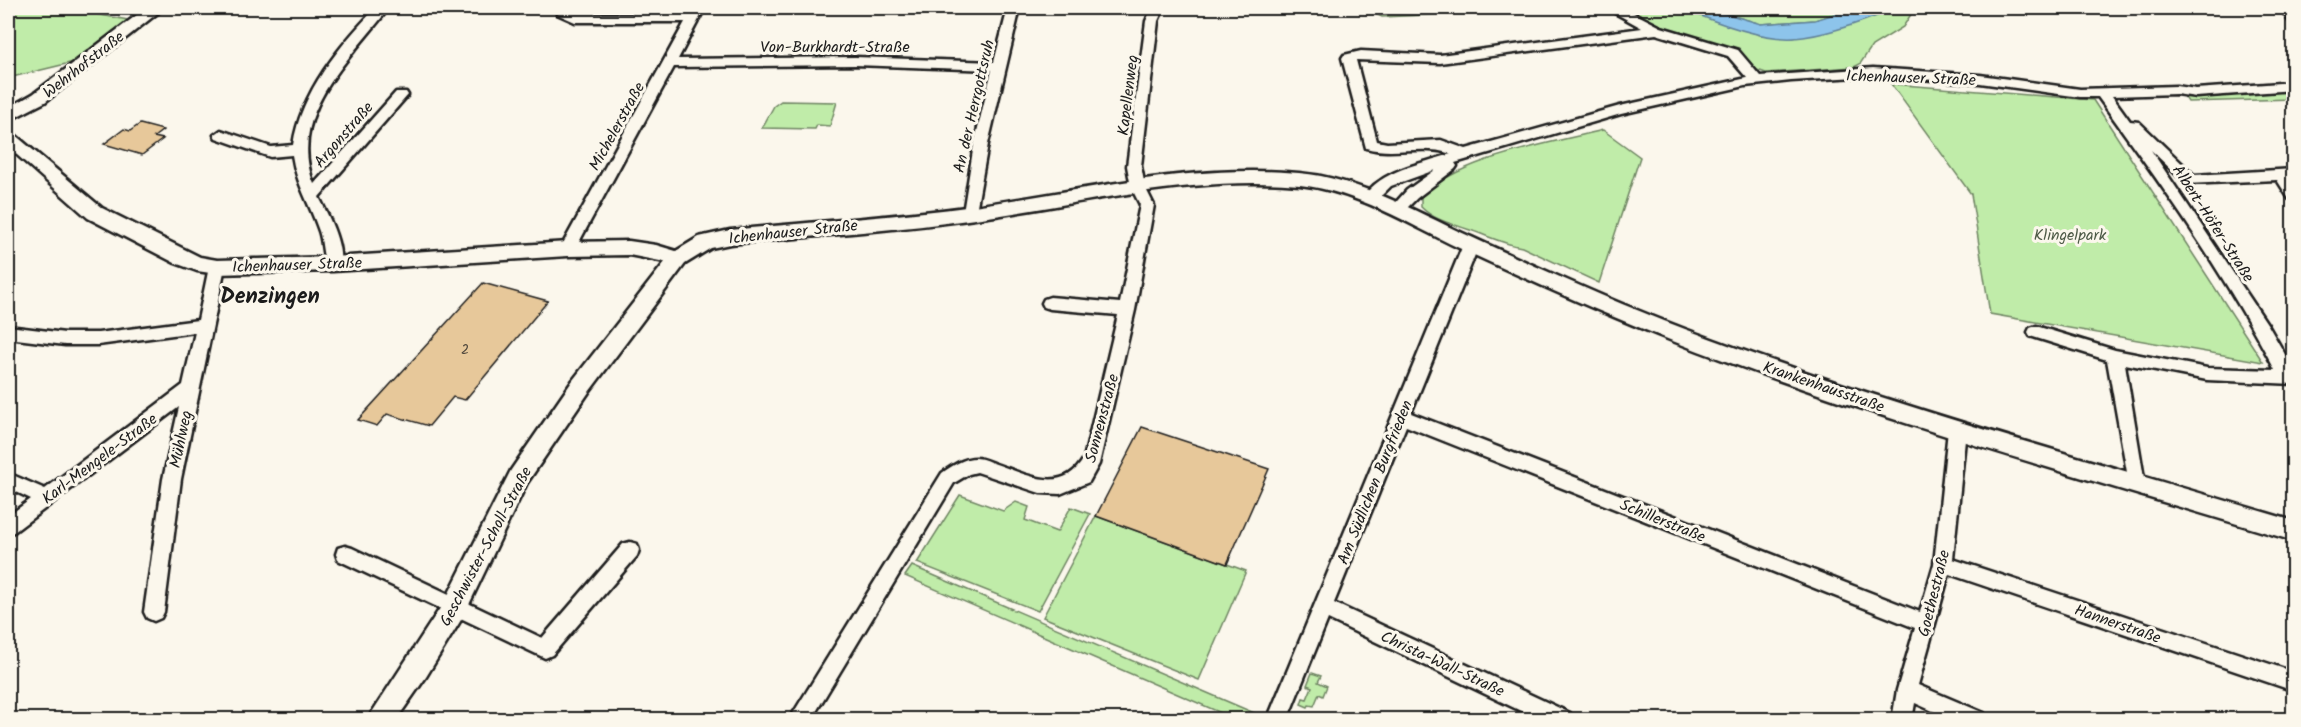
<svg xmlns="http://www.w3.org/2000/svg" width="2301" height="727" font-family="Kalam,sans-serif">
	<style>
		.green { fill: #c0eca9; stroke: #6e8462; stroke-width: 1.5 }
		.water { fill: #8dc4eb; stroke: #608198; stroke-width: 1.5 }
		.building { fill: #e7c89a; stroke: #1c1c1c; stroke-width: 1.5 }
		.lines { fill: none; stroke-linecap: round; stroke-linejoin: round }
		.minor-casing { stroke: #1c1c1c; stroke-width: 5 }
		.tertiary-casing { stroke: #1c1c1c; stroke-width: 5 }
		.minor { fill: #fbf7ec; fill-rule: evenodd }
		.tertiary { fill: #fbf7ec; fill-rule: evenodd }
		.labels { text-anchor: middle; stroke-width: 6; stroke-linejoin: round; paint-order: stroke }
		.number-label { font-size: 14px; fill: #4f473c }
		.street-label { font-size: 16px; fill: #1c1c1c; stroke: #fbf7ec }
		.park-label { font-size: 16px; fill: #4d5a46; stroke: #fbf7ec }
		.district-label { font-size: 22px; font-weight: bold; fill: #1c1c1c; stroke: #fbf7ec }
	</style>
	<rect width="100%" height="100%" fill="#fbf7ec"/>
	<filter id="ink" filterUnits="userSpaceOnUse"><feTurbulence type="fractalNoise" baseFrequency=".0167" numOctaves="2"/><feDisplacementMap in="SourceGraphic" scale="12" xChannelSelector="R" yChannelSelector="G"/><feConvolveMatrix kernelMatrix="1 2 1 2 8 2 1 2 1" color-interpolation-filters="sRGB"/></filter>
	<g filter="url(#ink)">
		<g class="green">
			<polygon points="8,8 69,8 68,9 128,20 74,62 8,78"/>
			<polygon points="1363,8 1487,8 1447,14 1382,17"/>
			<polygon points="1623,8 1682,8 1760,35 1793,38 1828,30 1897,8 1915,8 1903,27 1872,46 1860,64 1854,67 1766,73 1757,70 1739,51 1666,30"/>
			<polygon points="1707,8 1743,8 1747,11 1756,13 1762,8 1854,8 1815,20 1761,24"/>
			<polygon points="1891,84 2093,100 2263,362 1990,314 1971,194"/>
			<polygon points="2293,90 2293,99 2188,102 2184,96"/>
			<polygon points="781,101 837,102 830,126 817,125 815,129 762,128 774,106"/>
			<path d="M1603 130 1640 157 1599 283 1522 247C1503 244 1486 235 1467 229 1450 223 1434 220 1421 207V197C1460 157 1549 144 1603 130Z"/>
			<polygon points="960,495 1003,511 1016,502 1029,507 1025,520 1057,532 1071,507 1090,514 1038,611 917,563"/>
			<polygon points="1096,516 1246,571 1199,680 1043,617"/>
			<polygon points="912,566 1254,713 1251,719 1235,719 905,576"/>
			<polygon points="1312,673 1321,676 1318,682 1327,686 1323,696 1319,694 1314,706 1309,705 1308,707 1301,704 1303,698 1307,699 1312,687 1307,685"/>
		</g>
		<path class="water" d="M1682 8H1707L1761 24 1815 20 1854 8H1897C1868 20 1825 36 1794 38 1760 40 1712 21 1682 8Z"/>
		<g class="building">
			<polygon points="140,124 163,130 154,137 163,139 142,155 104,144 124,129 130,131"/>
			<polygon points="483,283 548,301 465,400 453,397 429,426 387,414 377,426 358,420"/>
			<polygon points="1142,427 1269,469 1227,564 1096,516"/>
		</g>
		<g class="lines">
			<defs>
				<g id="minor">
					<path d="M376 8H389C351 59 286 113 314 184L396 92H406L408 95 319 197C327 213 347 251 338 268H328C322 258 323 242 319 231 310 204 296 183 292 155L270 157 216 138 214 135 221 130 271 147 293 145C301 92 340 45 376 8Z"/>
					<polygon points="693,8 705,8 678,59 855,57 994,62 1008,8 1020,8 988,144 975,217 965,217 963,213 974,144 992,70 855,65 674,67 573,253 563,253 560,249 685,22 575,22 557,14 563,10 576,14 689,14"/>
					<path d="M1152 8H1164L1158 21 1141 166 1145 187 1154 205 1135 310 1099 464 1089 482 1060 494 1040 493 977 472 969 474 954 483 811 720H789L942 473C952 466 963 458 976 458 981 458 988 461 993 463 1026 474 1063 496 1084 458L1118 315 1050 309 1044 307 1042 303 1044 299 1050 297 1120 303 1140 205 1131 187 1127 166 1146 21Z"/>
					<path d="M1614 8H1624L1661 27 1738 50 1760 76 1873 68 1980 75 2080 89 2176 86 2196 89 2294 82V90L2196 97 2176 94 2112 96 2130 121 2139 122 2194 175 2294 169V179H2291L2294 183V200L2289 199 2277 180 2186 184 2151 150 2268 325 2294 370V384L2207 380 2125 364 2145 484 2142 489 2136 491 2130 489 2107 360 2030 336 2028 332 2030 328 2036 326 2115 350 2207 368 2275 370C2225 274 2161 184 2098 97H2080L1980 83 1873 76 1791 81 1745 86 1621 114 1455 163 1457 166 1455 169 1417 198 1401 214 1396 215 1389 210 1407 190 1435 170 1391 186 1375 202H1365L1363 198C1380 170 1421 164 1451 154 1424 144 1394 156 1366 148L1342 58 1344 55 1361 51 1440 55 1642 28 1615 13ZM1656 34 1728 56 1747 78 1620 106 1466 149 1441 140 1387 143 1377 141 1356 60 1440 63Z"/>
					<polygon points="2280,8 2292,8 2294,22 2289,21"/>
					<polygon points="1471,240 1476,241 1479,245 1411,413 1920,612 1934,564 1948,430 1951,425 1957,423 1963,425 1966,430 1953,559 2294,672 2294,691 1949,574 1918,685 1984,713 1987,720 1953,720 1915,703 1912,720 1892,720 1897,690 1915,628 1406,426 1334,603 1570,713 1573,720 1540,720 1328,619 1287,720 1267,720 1463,245 1466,241"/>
					<polygon points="217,261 222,263 225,267 181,479 164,612 161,618 154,621 147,618 144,612 163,479 179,407 14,532 8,534 8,516 31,499 8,488 8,473 45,489 183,385 195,332 98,345 65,345 8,338 8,326 65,333 98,333 198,320 209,267 212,263"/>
					<polygon points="630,542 637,544 639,550 637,556 552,655 545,658 338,560 336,554 338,548 345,546 352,548 542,638 623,544"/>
				</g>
				<g id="tertiary">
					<polygon points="146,8 164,8 45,102 8,121 8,108 33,94"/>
					<path d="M8 132 14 134 102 208 200 257 217 260 333 257 568 242 629 241 656 245 676 251 699 237 730 230C811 222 893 217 974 206 1081 191 1191 163 1299 173 1358 178 1414 211 1467 235 1537 267 1613 302 1685 329 1884 404 2090 460 2294 521V541C2085 478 1873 419 1670 340 1599 312 1528 280 1459 248 1409 224 1356 191 1300 185 1192 175 1081 204 975 219 894 231 811 236 730 244L711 248 685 264 589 392 527 483 464 615 426 677 396 720H367L446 599 511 470 573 380 665 262 629 255 568 256 333 271 217 274 197 271 175 263 88 218 8 147Z"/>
				</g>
			</defs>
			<use href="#minor" class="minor-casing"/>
			<use href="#tertiary" class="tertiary-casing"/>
			<use href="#minor" class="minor"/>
			<use href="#tertiary" class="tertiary"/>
		</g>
	</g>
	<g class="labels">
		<g class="number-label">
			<text x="465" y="354">2</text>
		</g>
		<g class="street-label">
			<text x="835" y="52">Von-Burkhardt-Straße</text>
			<text transform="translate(83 64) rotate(-38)" y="6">Wehrhofstraße</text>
			<text transform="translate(1911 77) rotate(2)" y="6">Ichenhauser Straße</text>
			<text transform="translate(1127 95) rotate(-83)" y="6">Kapellenweg</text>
			<text transform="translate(973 106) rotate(-77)" y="6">An der Herrgottsruh</text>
			<text transform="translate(616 126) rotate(-61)" y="6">Michelerstraße</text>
			<text transform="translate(343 134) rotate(-49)" y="6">Argonstraße</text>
			<text transform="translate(2214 223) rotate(57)" y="6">Albert-Höfer-Straße</text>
			<text transform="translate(793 231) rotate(-6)" y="6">Ichenhauser Straße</text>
			<text transform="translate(297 264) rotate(-2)" y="6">Ichenhauser Straße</text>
			<text transform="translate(1824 386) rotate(19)" y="6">Krankenhausstraße</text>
			<text transform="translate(1101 418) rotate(-75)" y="6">Sonnenstraße</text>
			<text transform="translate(180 439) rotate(-78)" y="6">Mühlweg</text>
			<text transform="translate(99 458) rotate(-37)" y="6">Karl-Mengele-Straße</text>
			<text transform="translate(1374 482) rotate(-68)" y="6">Am Südlichen Burgfrieden</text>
			<text transform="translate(1663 520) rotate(22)" y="6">Schillerstraße</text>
			<text transform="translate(485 546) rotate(-62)" y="6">Geschwister-Scholl-Straße</text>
			<text transform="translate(1933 593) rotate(-76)" y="6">Goethestraße</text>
			<text transform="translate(2118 623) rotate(19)" y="6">Hannerstraße</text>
			<text transform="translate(1443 663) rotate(25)" y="6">Christa-Wall-Straße</text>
		</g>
		<g class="park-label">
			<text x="2070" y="240">Klingelpark</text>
		</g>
		<g class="district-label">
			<text x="270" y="303">Denzingen</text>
		</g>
	</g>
	<rect width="2301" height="727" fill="none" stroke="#fbf7ec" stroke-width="30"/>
	<rect x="15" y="15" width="2271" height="697" fill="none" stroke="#1c1c1c" stroke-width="2" filter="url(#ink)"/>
</svg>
